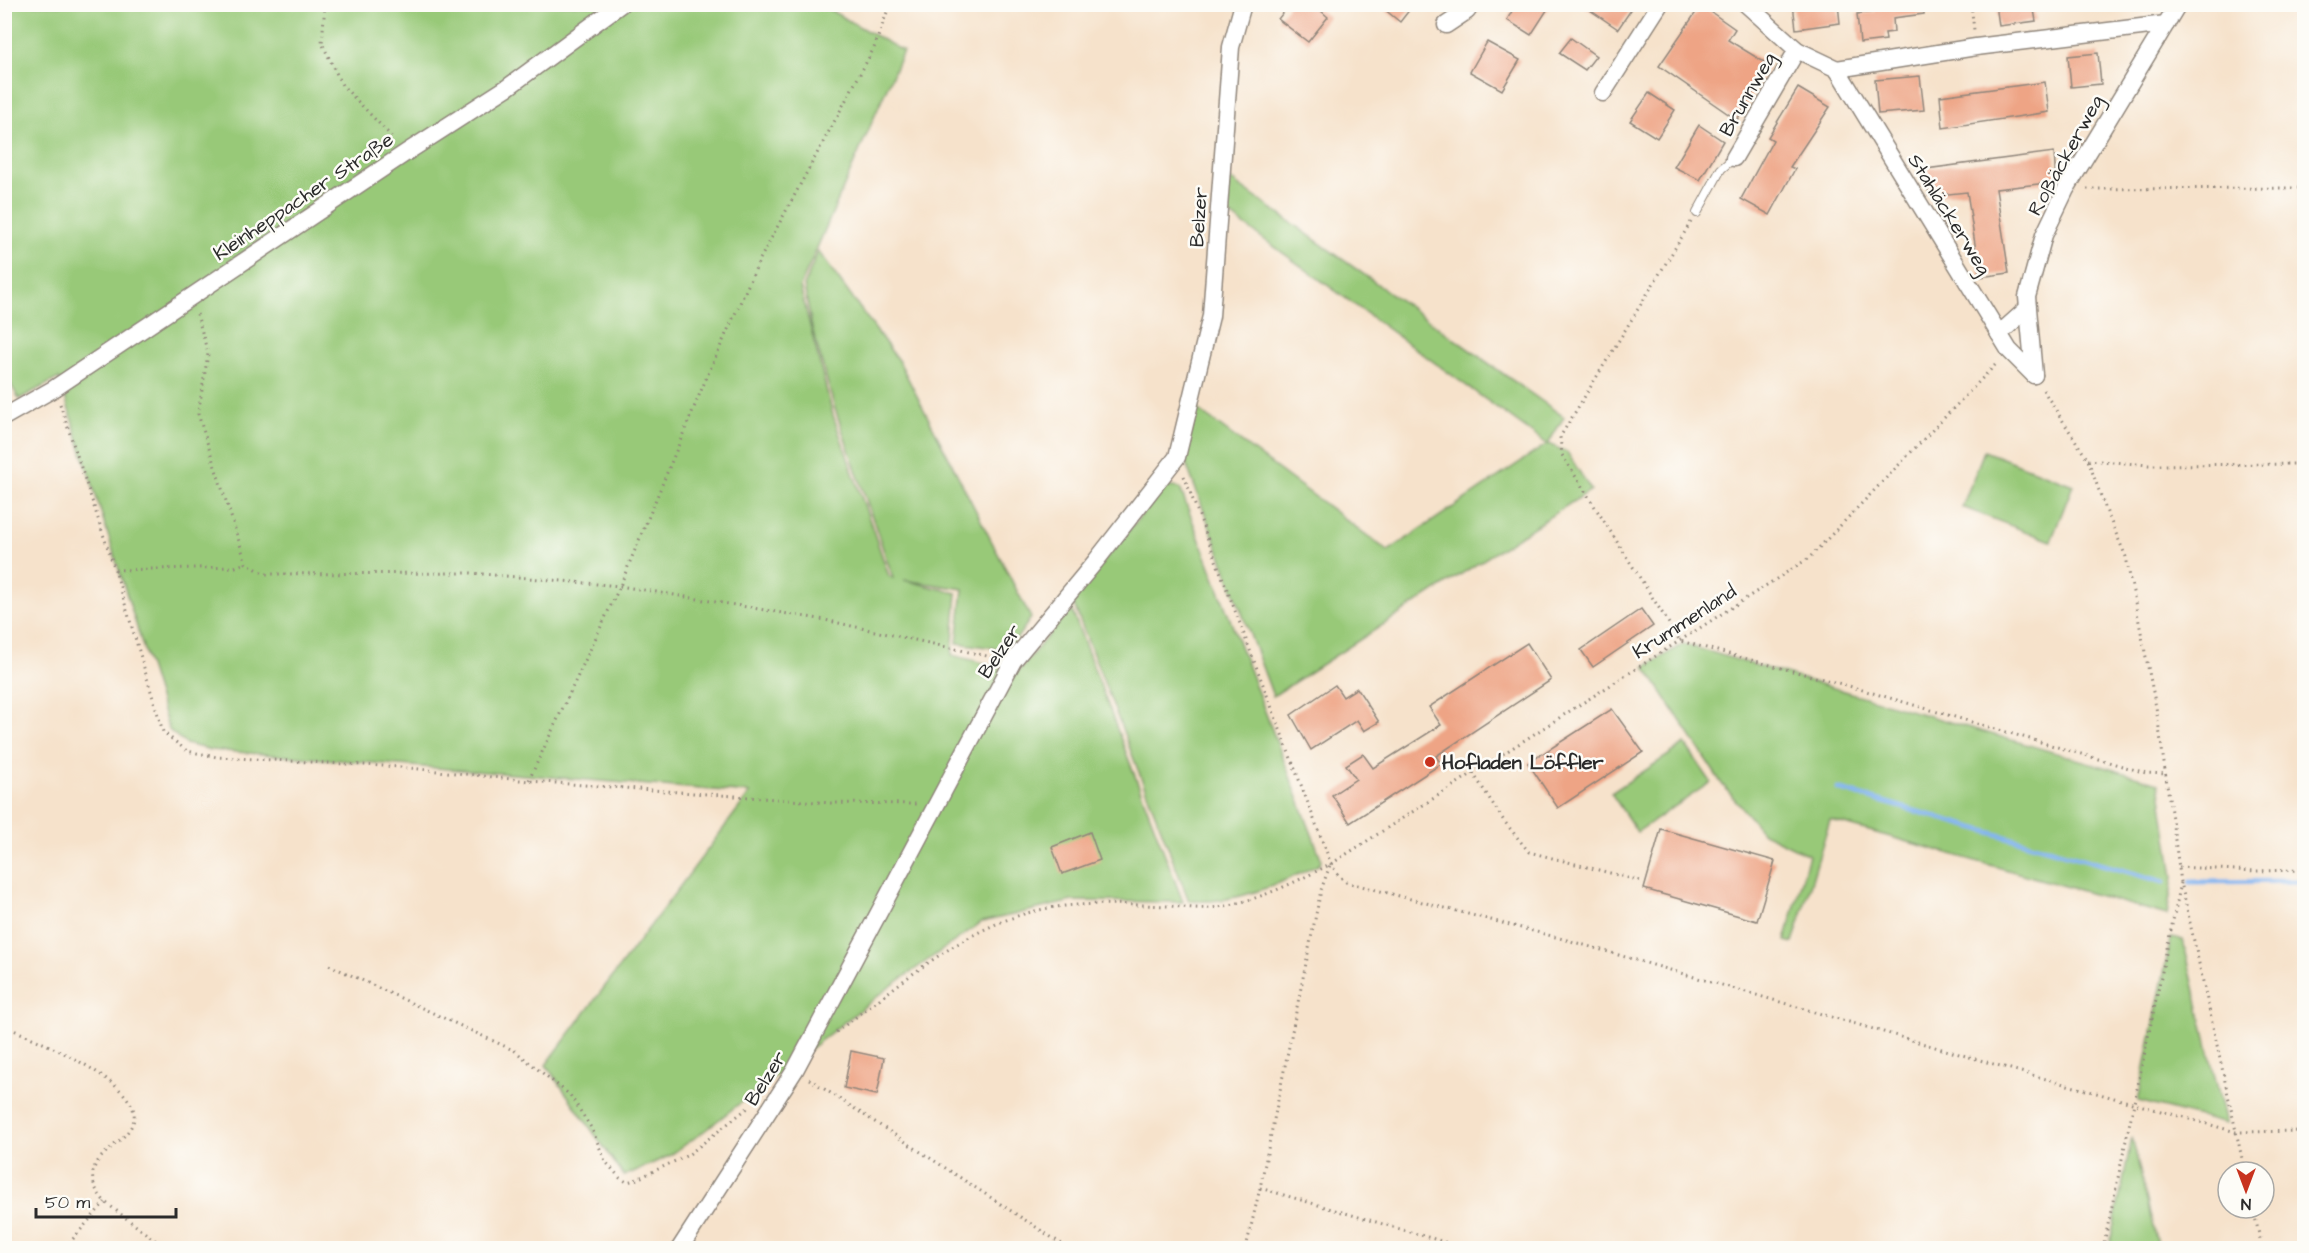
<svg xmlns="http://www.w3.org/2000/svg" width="2309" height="1253" font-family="'Architects Daughter',sans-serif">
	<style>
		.green { fill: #98c978; stroke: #627a52; stroke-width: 1.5 }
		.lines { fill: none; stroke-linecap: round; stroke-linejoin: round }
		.stream { stroke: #84b5f0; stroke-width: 5 }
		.building { fill: #eea485 }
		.service-casing { stroke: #90867b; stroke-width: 10 }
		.minor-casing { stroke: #90867b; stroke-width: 19 }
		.path { stroke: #90867b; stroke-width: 3; stroke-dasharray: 1.5 4.5; stroke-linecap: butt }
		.service { stroke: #fff; stroke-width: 8 }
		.minor { stroke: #fff; stroke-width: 16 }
		.poi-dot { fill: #c8321e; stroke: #fdfcf7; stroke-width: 2 }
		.labels { text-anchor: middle; stroke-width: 5; stroke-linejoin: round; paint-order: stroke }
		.street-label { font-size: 20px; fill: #2b2b2b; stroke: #fdfcf7 }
		.poi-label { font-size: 20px; font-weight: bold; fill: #2b2b2b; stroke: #fdfcf7; text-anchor: start }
	</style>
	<rect width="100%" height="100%" fill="#fdfcf7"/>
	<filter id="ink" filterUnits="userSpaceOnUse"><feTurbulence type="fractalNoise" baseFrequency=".0167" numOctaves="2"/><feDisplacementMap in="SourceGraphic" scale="12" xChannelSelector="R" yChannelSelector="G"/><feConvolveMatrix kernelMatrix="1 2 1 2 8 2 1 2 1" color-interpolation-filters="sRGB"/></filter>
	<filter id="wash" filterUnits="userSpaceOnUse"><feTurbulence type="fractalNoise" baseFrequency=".008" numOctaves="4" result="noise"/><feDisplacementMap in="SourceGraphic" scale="24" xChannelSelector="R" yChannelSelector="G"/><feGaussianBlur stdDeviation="1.35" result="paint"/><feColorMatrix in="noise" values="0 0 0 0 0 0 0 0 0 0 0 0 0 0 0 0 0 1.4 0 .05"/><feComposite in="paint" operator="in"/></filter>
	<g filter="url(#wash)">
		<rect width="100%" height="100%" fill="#f6e2cb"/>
		<g class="green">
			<polygon points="4,5 821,5 903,51 800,287 833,415 889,576 893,578 835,409 812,328 804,286 818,251 900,363 1031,618 1009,650 957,643 963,589 904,580 957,593 952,655 1018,672 1071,608 1183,902 1072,901 982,922 887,989 703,1132 669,1156 624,1176 546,1065 750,793 211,750 186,744 169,730 59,378 19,399 5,374"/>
			<polygon points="1227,177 1564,417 1548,444 1567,452 1591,490 1273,696 1184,458 1197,409 1388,551 1547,444 1225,211"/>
			<polygon points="1984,451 2073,485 2051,541 1962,507"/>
			<path d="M1165 486 1180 488 1321 858 1320 864C1277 885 1237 904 1189 901L1072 600Z"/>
			<polygon points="1683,644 2159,783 2173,877 2167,915 1830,820 1793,943 1785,941 1809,855 1763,833 1722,784 1645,667"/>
			<polygon points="1685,744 1711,782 1637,832 1611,793"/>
			<polygon points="2171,938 2183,940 2226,1124 2138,1101"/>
			<polygon points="2132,1137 2158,1248 2109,1248"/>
		</g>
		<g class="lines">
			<g class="stream">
				<polyline points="1838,789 2164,882"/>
				<polyline points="2190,882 2304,881"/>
			</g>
		</g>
		<g id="blocks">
			<g class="building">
				<polygon points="1290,4 1313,4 1328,17 1308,42 1278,19"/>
				<polygon points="1378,4 1414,4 1400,22"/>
				<polygon points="1516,4 1551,4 1531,35 1507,20"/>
				<polygon points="1581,4 1635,4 1618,29"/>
				<polygon points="1793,4 1838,4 1840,23 1796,29"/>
				<polygon points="1885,4 1924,4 1924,14 1893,18 1894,32 1885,33 1886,40 1860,43 1857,14 1875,12 1874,6"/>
				<polygon points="1996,4 2033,4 2036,21 1999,26"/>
				<polygon points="1701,5 1735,29 1728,40 1769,65 1737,120 1659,66"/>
				<polygon points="1571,38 1596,56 1585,70 1559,53"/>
				<polygon points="1487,42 1520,60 1502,90 1470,72"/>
				<polygon points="2098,53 2101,84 2071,87 2068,56"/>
				<polygon points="1920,76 1924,110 1878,114 1875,80"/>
				<polygon points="2045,82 2049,112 1943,128 1940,96"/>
				<polygon points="1798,88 1830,107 1790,167 1795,169 1770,215 1741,199 1773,140 1768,137"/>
				<polygon points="1649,93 1675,110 1657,138 1630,121"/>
				<polygon points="1699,125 1723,141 1700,180 1674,167"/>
				<polygon points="2054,152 2056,182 1996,189 2009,273 1980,277 1967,192 1929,196 1926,169"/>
				<polygon points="1641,609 1653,626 1593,667 1581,650"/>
				<polygon points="1527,643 1551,680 1436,756 1441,764 1350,823 1332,795 1356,779 1346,765 1363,754 1373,768 1441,725 1429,707"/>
				<polygon points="1335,685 1343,697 1357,688 1379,722 1364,731 1357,720 1311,750 1291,715"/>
				<polygon points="1612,709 1643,752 1558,808 1528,763"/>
				<polygon points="1661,829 1775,861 1757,921 1644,889"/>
				<polygon points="1090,832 1100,860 1062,874 1052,847"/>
				<polygon points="851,1051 884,1058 877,1095 844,1088"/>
			</g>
		</g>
	</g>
	<g filter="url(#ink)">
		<use href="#blocks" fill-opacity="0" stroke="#90867b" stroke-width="1.5"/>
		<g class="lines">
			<defs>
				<polyline id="service" points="1697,213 1721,169 1734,158"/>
				<g id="minor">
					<polyline points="1746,4 1797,50 1837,69"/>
					<polyline points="1446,25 1467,11 1472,4"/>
					<polyline points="1837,69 2009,350 2034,375"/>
					<polyline points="1837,69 1976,47 2166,24"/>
					<polyline points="1603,93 1660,4"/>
					<polyline points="1734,158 1797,50"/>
					<polyline points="1999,334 2028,308"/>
					<polyline points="2034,375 2027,297 2044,235 2066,189 2178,4"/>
					<polyline points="4,417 55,388 407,152 508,87 621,4"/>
					<polyline points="680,1248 795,1070 1013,661 1095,562 1177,457 1211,316 1231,47 1243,4"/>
				</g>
			</defs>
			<use href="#service" class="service-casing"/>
			<use href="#minor" class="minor-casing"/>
			<g class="path">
				<polyline points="325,4 322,43 342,85 395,140"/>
				<polyline points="1971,4 1974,30"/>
				<polyline points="2087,189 2304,188"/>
				<polyline points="1691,222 1560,437 1562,455 1680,641 1849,686 2146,773 2166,774"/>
				<polyline points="197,314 208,354 198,414 246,563 265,574 471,573 620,586 825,620 996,658"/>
				<polyline points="2043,390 2088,460 2106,510 2126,557 2156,707 2181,882 2245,1172"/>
				<polyline points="60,404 115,570 163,732 187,751 217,757 401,767 529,781 638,789 831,803 917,804"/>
				<polyline points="2088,460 2148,465 2304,464"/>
				<polyline points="1184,476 1331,864 1338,875 1346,882 1567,940 2021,1072 2236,1132 2304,1131"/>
				<polyline points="115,570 235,567 246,563"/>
				<polyline points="1473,773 1504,821 1529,852 1641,881"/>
				<polyline points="529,780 620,586 708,374 759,261 874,48 890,4"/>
				<polyline points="2179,867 2255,871 2304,870"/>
				<polyline points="329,965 515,1051 570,1095 592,1129 605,1161 620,1178 627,1182 635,1180 688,1155 749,1107"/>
				<path d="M4 1026C33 1038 140 1082 134 1119 128 1149 67 1158 105 1202L165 1248"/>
				<path d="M836 1032C903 983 970 919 1056 907 1093 902 1133 905 1170 906 1184 907 1198 909 1211 908 1255 903 1293 883 1331 864L1809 558 1998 362"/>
				<polyline points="809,1079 1068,1248"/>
				<polyline points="1260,1188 1465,1248"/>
				<polyline points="2253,1208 2262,1248"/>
				<polyline points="65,1248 105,1202"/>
				<polyline points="1246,1248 1260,1188 1321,890 1330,865"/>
				<polyline points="2103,1248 2181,883"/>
			</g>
			<use href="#service" class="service"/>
			<use href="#minor" class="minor"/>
		</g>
	</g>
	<circle class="poi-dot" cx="1430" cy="762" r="6"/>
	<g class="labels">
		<g class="street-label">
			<text transform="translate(1747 94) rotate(-60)" y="7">Brunnweg</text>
			<text transform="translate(2065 155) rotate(-61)" y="7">Roßäckerweg</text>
			<text transform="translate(303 196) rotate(-34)" y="7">Kleinheppacher Straße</text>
			<text transform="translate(1950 214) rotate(58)" y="7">Stahläckerweg</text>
			<text transform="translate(1198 217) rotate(-86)" y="7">Belzer</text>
			<text transform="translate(1684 621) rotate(-33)" y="7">Krummenland</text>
			<text transform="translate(999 651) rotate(-56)" y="7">Belzer</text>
			<text transform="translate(765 1078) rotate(-58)" y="7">Belzer</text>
		</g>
		<g class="poi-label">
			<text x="1442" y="769">Hofladen Löffler</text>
		</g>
	</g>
	<rect width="2309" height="1253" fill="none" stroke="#fdfcf7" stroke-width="24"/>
	<g transform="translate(2246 1190) rotate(180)"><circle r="28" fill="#fdfcf7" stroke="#a9a8a5" stroke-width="1.5"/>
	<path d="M0-4.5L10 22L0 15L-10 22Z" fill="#c8321e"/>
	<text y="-9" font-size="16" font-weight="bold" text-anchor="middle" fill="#2b2b2b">N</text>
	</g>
	<path d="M36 1208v9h140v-9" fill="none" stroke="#2b2b2b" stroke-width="3"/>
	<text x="45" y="1208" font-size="18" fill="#2b2b2b" stroke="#fdfcf7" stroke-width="4.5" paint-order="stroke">50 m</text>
</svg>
